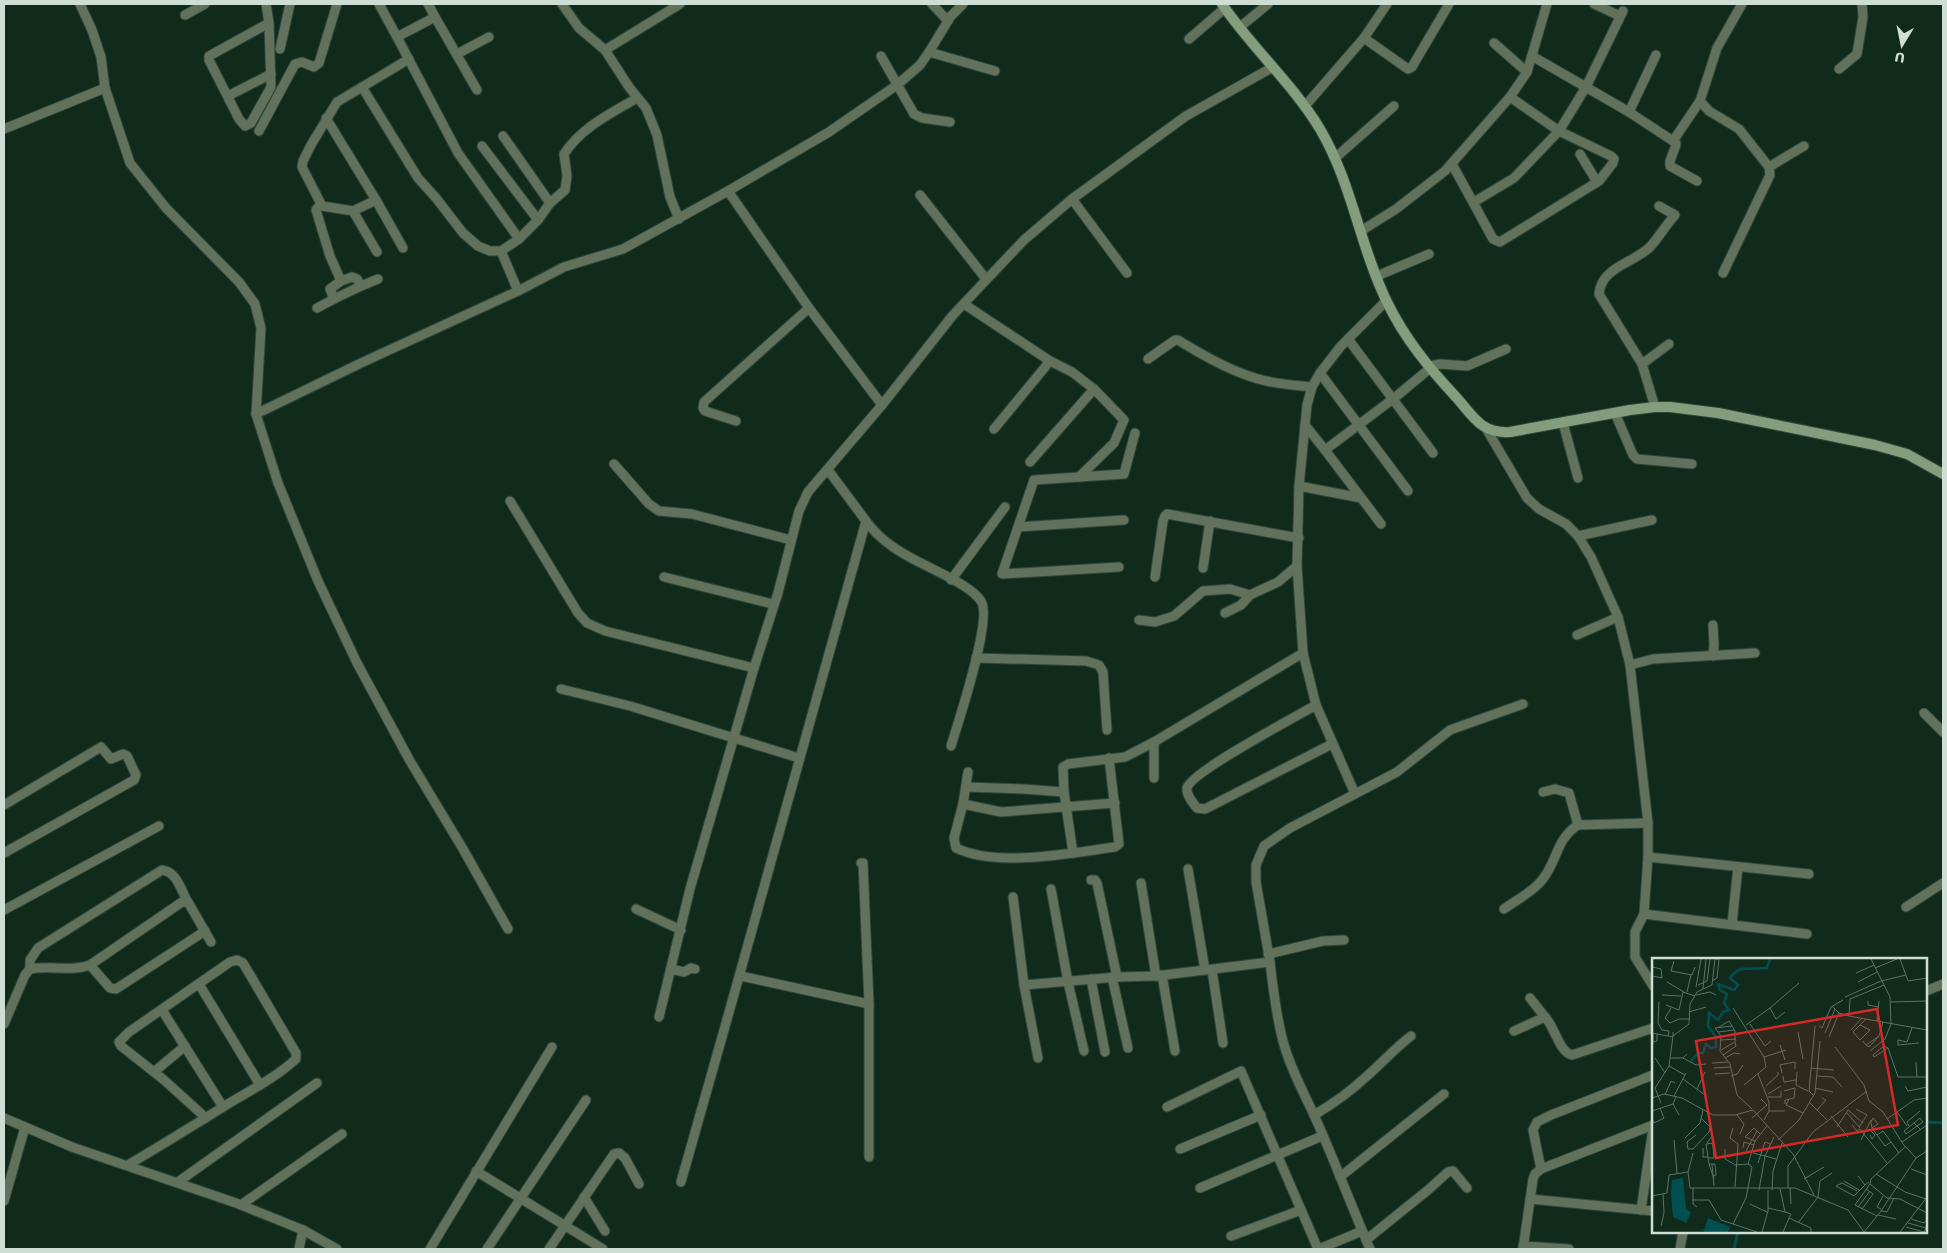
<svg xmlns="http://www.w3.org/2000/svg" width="1947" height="1253" font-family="'Work Sans',sans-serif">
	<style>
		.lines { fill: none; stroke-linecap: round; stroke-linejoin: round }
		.stream { stroke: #024f52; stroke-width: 3 }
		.street-casing { stroke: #2f473a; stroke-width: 11 }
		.secondary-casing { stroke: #2f473a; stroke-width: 12 }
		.street { stroke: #61715c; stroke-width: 9 }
		.secondary { stroke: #849d7c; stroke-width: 10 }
		.inset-river { fill: none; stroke: #024f52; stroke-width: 2.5 }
		.inset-road { fill: none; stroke: #5c7266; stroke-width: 1 }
		.view { fill: #d62828; fill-opacity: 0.15; stroke: #d62828; stroke-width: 2.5 }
		.inset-edge { fill: none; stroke: #cfded5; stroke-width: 2.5 }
	</style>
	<rect width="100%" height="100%" fill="#102a1c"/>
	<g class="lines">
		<g class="stream">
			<polyline points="1926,1119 1927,1122 1943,1123"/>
			<polyline points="1734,1249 1738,1232"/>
		</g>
		<defs>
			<g id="street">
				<polyline points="80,4 92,30 101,57 105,88 130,163 166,208 239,282 255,304 261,328 256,414 278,483 318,581 357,663 410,761 463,849 508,929"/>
				<polyline points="266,4 269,23 271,87 251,123 245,126 239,119 209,60 209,56 269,23"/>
				<polyline points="379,4 397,37 435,17 477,90"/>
				<polyline points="428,4 435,17"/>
				<polyline points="562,4 579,28 605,50 629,87 646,108 657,135 670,197 679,219"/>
				<polyline points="932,4 948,21"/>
				<polyline points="1594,4 1620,16"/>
				<polyline points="185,15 205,4"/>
				<polyline points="1240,27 1268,4"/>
				<polyline points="397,37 458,153 519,239"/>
				<polyline points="1364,38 1408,69 1412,67 1449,4"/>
				<polyline points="1189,39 1225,8"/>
				<polyline points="1494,43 1527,72"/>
				<polyline points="280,49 290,4"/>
				<polyline points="605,50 680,4"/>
				<polyline points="929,52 995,71"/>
				<polyline points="457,54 489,37"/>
				<polyline points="881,56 914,114 922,118 950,122"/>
				<polyline points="1532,56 1629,112 1656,55"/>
				<polyline points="1839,69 1857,54 1863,17 1862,4"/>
				<path d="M362 87 418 178 436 198 463 233 478 246 490 251H501L519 239 538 220 550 203 565 190 567 176 564 154C582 127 610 114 637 98"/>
				<polyline points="228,96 271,74"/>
				<polyline points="1305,106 1364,38 1387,4"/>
				<polyline points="1629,112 1676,143 1676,145 1670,161 1670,166 1697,181"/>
				<polyline points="326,118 376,200"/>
				<polyline points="4,129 105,88"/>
				<polyline points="259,131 295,64 302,62 314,67 319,63 337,4"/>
				<polyline points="503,136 550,203"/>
				<polyline points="1673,141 1700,101"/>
				<polyline points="482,146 538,220"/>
				<polyline points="1580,154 1597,182"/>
				<polyline points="1335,158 1394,106"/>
				<polyline points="1452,164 1493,239 1500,242 1599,181 1613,163 1614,159 1611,156 1559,131 1510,97"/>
				<polyline points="1769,167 1804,146"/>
				<polyline points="728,191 809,308 882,405"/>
				<polyline points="920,195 986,279"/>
				<polyline points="1072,199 1127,273"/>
				<polyline points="1474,202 1514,178 1559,131 1586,87 1623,11"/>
				<polyline points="353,211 377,252"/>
				<polyline points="1361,231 1396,209 1445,171 1510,97 1527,72 1547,4"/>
				<polyline points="403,248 376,200 353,211 322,206 302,167 303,161 311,145 337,102 409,59"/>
				<polyline points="501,251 518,291"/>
				<polyline points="1723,273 1770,175 1769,167 1739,129 1709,111 1700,101 1717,48 1742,4"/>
				<polyline points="1377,276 1429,254"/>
				<polyline points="341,281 352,277 357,279 361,286 378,279"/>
				<polyline points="334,299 361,286"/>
				<polyline points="964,304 1050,361 1072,372 1094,389 1124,420 1114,443 1079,477"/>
				<polyline points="317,308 334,299 330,289 341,281 330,256 316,210 318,207 322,206"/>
				<polyline points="1348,339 1433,453"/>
				<path d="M1148 359 1175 340H1178C1202 355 1228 370 1255 378 1273 384 1293 385 1312 387"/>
				<polyline points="1642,364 1669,344"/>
				<polyline points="1320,373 1408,491"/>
				<path d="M1655 407 1642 364 1599 294C1601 267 1634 263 1650 247 1659 237 1666 225 1675 215L1659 206"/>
				<polyline points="1615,413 1633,455 1637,459 1692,464"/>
				<polyline points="256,414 361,363 518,291 564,267 623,249 728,191 829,132 897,85 920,65 929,52 951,16 963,4"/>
				<polyline points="736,421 705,411 703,408 704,402 809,308"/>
				<polyline points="1563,423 1578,478"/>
				<polyline points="1305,425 1325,450"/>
				<polyline points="994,429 1050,361"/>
				<polyline points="1487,430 1527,498 1539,509 1566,524 1578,536 1591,557 1618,617 1630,665 1648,823 1648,857 1644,914 1635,932 1635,957 1653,986"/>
				<polyline points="1030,462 1094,389"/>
				<polyline points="614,464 649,504 659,511 692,514 791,540"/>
				<polyline points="1299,486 1361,498"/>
				<polyline points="510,501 578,613 587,623 605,631 754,668"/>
				<path d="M866 521C881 542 904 555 927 566 942 574 972 587 981 601 993 618 958 723 951 746"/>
				<polyline points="1381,524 1325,450 1393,399 1434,365 1441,364 1467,366 1506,349"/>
				<polyline points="1018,527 1124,520"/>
				<polyline points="1578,536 1652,520"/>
				<polyline points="1119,567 1002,574 1034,480 1124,474 1135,433"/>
				<polyline points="1203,568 1210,521"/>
				<polyline points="664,577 773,604"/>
				<polyline points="1155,577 1163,521 1165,516 1167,514 1299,538"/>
				<polyline points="951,580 1005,507"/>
				<polyline points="1225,613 1241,605 1250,595"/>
				<polyline points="1139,620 1155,622 1174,616 1203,591 1230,589 1250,595 1278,582 1297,566"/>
				<polyline points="1577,635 1618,617"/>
				<polyline points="1713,656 1714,645 1713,625"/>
				<polyline points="976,658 1086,661 1099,665 1103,672 1107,730"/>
				<polyline points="1630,665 1653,659 1755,653"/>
				<polyline points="561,689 630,706 799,758"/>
				<path d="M1316 705C1297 716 1191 772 1187 788 1186 795 1193 803 1197 808L1205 809 1332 744"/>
				<polyline points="1924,713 1943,732"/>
				<path d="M968 772 963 804 954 838 956 848C998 868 1071 853 1115 847L1119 844 1109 758"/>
				<polyline points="1154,778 1154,742 1303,653"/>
				<polyline points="966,787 1023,789 1064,792"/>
				<polyline points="1543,792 1555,789 1569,793 1578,825"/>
				<polyline points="1355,794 1316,705 1303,653 1297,566 1299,486 1307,405 1312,387 1320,373 1341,346 1386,301"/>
				<polyline points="963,804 1001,812 1115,803"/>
				<polyline points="4,805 101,747 111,759 123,754 127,756 136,775 134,780 4,853"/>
				<polyline points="1073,853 1064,792 1063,767 1068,764 1125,757 1154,742"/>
				<polyline points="1648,857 1809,874"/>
				<polyline points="861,863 863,863 869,1004 869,1157"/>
				<polyline points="1188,869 1205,970"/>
				<polyline points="1091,880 1095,880 1097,883 1117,977"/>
				<polyline points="1141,883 1156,976"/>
				<polyline points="1051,889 1068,982 1084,1051"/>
				<polyline points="1013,897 1024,985 1038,1058"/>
				<polyline points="1906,907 1943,883"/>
				<polyline points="636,909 681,930"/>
				<path d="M1504 909C1516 900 1533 892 1542 880 1558 861 1555 840 1578 825L1648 823"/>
				<polyline points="4,910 159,826"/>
				<polyline points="1644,914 1807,934"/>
				<polyline points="1732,924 1738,867"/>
				<polyline points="1268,954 1323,941 1344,940"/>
				<path d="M1270 962C1273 989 1276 1015 1283 1041 1290 1068 1303 1091 1314 1115 1334 1159 1351 1205 1370 1249"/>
				<polyline points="90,965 110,988 116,989 205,931"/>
				<path d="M30 969V960L38 948 162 870C176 871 181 889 187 901"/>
				<polyline points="671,969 684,972 691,968 695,969"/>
				<polyline points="1212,970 1223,1043"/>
				<polyline points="1162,975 1175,1051"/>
				<polyline points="741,976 869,1004"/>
				<polyline points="1112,977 1128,1048"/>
				<polyline points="1091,979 1105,1052"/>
				<polyline points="199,984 260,1085"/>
				<polyline points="1024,985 1117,977 1156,976 1270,962 1256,882 1256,865 1264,846 1290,828 1397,772 1450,730 1523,704"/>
				<polyline points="1926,991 1943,984"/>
				<polyline points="1530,998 1545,1017"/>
				<polyline points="162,1010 223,1107"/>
				<polyline points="659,1017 690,889 754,668 778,593 799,511 808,492 882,405 953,315 1024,240 1072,199 1186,116 1273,67"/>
				<path d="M4 1024 25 975 30 969C50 965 71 972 90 965L182 902H188L211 942"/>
				<path d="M1514 1031 1545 1017C1555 1027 1559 1052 1572 1055L1653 1028"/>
				<polyline points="154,1072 185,1046"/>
				<polyline points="1653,1075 1551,1115 1537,1122 1533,1130 1541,1169 1653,1125"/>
				<polyline points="1167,1107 1241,1071 1318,1249"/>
				<path d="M1314 1115C1333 1104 1351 1091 1367 1076 1382 1063 1395 1048 1411 1036"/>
				<polyline points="4,1118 72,1147 236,1203 303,1230 337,1249"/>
				<polyline points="1180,1149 1261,1115"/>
				<path d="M128 1165C160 1146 191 1127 223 1107 247 1092 274 1079 296 1059V1053L243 963 237 960 230 962 129 1032 119 1042 121 1046 164 1080 206 1118"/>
				<polyline points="476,1171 603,1249"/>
				<polyline points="1340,1177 1444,1094"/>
				<polyline points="178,1182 317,1083"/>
				<path d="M681 1182C744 962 804 741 866 521L828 470"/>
				<polyline points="1200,1188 1322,1136"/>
				<polyline points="584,1197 605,1231"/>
				<polyline points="1530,1199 1653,1211"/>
				<polyline points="4,1201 25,1127"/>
				<polyline points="241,1205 342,1134"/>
				<polyline points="1641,1210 1653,1128"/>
				<polyline points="1231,1236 1301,1210"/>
				<polyline points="1366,1240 1428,1190 1448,1172 1453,1171 1467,1188"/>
				<polyline points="1523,1246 1569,1249"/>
				<polyline points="299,1249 303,1230"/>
				<polyline points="430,1249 552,1047"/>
				<polyline points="487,1249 586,1100"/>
				<polyline points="549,1249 614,1154 619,1153 625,1158 639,1184"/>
				<polyline points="1319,1249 1362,1231"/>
				<polyline points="1523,1249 1533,1179 1535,1174 1541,1169"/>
				<polyline points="1680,1249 1683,1232"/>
			</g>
			<path id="secondary" d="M1222 4C1252 48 1293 84 1320 129 1352 183 1360 247 1387 302 1405 339 1429 368 1456 397 1473 416 1481 434 1510 432L1630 410 1655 407H1670L1718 413 1875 445 1907 454 1943 474"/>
		</defs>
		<use href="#street" class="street-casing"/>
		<use href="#secondary" class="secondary-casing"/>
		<use href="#street" class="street"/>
		<use href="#secondary" class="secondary"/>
	</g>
	<g transform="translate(1652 958)">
		<rect width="275" height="275" fill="#102a1c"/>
		<path d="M31 220 34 251 39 254 34 265 21 259 19 235 20 222ZM56 260 78 269 76 274H54L47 271 52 272Z" fill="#024f52"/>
		<path class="inset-river" d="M39 103 46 95H51L54 86 59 90 64 89V79L56 68 57 55 66 62 71 54 77 52 72 45 75 36 68 32 66 26 82 32 86 27 78 20 80 17 88 11 115 10 118 1"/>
		<path class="inset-road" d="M248 1 256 23 275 20M22 3 19 13 40 17 43 9M0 9 9 11 10 20 0 18M223 10 245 1M204 15 222 7M60 23 65 20 67 1H64M15 24 32 34M206 24 225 14M46 27 55 23 58 1M44 29 49 1M51 31 60 27 63 1M35 34 39 17M10 37 29 38M44 37 58 34 64 37M193 39 229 23 254 17M216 43V47L227 49M7 44 6 65 10 72 17 73 16 78M239 44 275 43M14 47 27 52 31 34 43 38M180 48 187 55 197 58 275 72M19 50 13 60 18 65 27 61H38M81 50 112 99M118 50 147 25M37 54 54 49M197 58 198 41 232 27M225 63 227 43M98 66 113 88 119 83M94 67 118 50 124 61 133 54M208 67 218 72 208 82 201 74 214 61M80 68 63 70 69 78 68 93 78 106 85 137 100 151M167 68 170 70 179 49 191 42M67 69 77 63 83 73V84M260 70 255 84 246 82V87L267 85M199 72 210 60M21 74V78L37 66 38 46 45 34 51 31 54 1M66 74 82 72M146 74 151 101M0 75 21 79M1 75V84L5 83V76M173 75 183 51M177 79 187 55M69 82 84 81M211 83 214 87 227 78 231 64M128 87 133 102M214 87 217 89 227 78M232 88 236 90 222 99 221 97ZM183 89 212 127 217 143 231 154 251 186 264 200M236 90 246 119H275M69 92 83 84 84 88 71 97M218 93 233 81 239 66 238 39 219 1M3 100 13 115M19 100H31L35 96M31 100 44 107 54 106M73 100 82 95 88 96M264 104 265 119M60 105 76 104M17 108 33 117M62 110 78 109M159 110 182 112M145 114 144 127 156 133M130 115 128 107 132 106 143 104V111M63 116 78 115M106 116 117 144V153L112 162M79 118 85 116 91 107M131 118 132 124 144 122M165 118 181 119 190 129M31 121 53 137M92 127 114 109 112 99 134 92M114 128 126 117V114M253 128 256 133 275 129M163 130 181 134M45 131 53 114M132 133 143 130 142 140 133 142V146M116 136 129 128M13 137 19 123 23 125M161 137 157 133 163 68M22 138 34 115M24 139 21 146 27 157M116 139H129V133M0 140 12 136 30 140 61 157H83L101 152 141 196 162 237M137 141 134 147 151 155M157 144 175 162M9 145 3 130 17 108 21 78M204 151 215 157 207 169M165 152 174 142 170 140M0 153 21 146M117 153H133M194 154 208 170M245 154 255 168M85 157 92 166 88 176M179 158 196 179M100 160 115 147 109 141M0 161 2 165 12 160 8 150M235 161 262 142 275 140M262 165 268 160 271 164 265 168 254 176 252 173 262 165 268 171M200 167 205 173 208 171 235 205M257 168 255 164 268 153M185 169 196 152 211 165M81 170 78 180 86 186 83 229M220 170 226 166 221 160 219 164V165L220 170 221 171 225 177 231 173 247 195M44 177 35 184 36 191H41L57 174 58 169 49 160M218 177 220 181 223 177 219 173M225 177 233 188 239 184M122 179 113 198 124 201M33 180 48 165 51 152M22 182 25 215M126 182 147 162 163 135 168 83M209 182 219 162M103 183 93 179 102 170 108 176M250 184 275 167M55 185 60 178 62 200H56M253 189 219 221 218 226 235 240 248 241 275 255M51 190V199H56L57 206M91 190 92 184 102 187M73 191V201L82 206M94 193 105 173M101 195 113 198 107 232M56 199 54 186 61 185M106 205 113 184 118 186M60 206 62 228M82 207 96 206 103 183 115 168M259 211 275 217M36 214 41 195M224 216 253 234 274 241M62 218 64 217 63 206H57L62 221M206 218 213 227 217 224M152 221 172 209M192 223 207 232M218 226 203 247 225 258M41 230V246L45 249M136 230V208L161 174 215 133M138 230 139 246M128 231 133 254 139 256 137 260 159 270V274M120 232 121 213 130 185M205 233 190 225 184 228 202 238 213 227M0 238 15 235 17 217 36 214 38 230H143L196 252 212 274M40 242H57L69 262 105 274M98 246 115 254M206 249 218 233M116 250 133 254M210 251 221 236 214 231M229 251 225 249 231 238M229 253 264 200 275 193M226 257 244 261M259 261 272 265 275 261M146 265 166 239 168 223 180 215M256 265 274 270M81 266 94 240 100 209 96 206M9 268 12 255 11 236M254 269 272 274 274 270M110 274 116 253V232M131 274 137 260M212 274 229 253 235 254 242 240M248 274 275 239"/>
		<path class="view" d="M225 51 246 167 64 200 44 83Z"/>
		<rect width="275" height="275" class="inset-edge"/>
	</g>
	<rect width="1947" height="1253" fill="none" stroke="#cfded5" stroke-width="10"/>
	<g transform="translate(1902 45) rotate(190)" stroke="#102a1c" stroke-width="4" paint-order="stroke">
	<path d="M0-4L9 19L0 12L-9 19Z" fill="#cfded5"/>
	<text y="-8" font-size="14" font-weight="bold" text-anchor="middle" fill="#cfded5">U</text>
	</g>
</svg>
